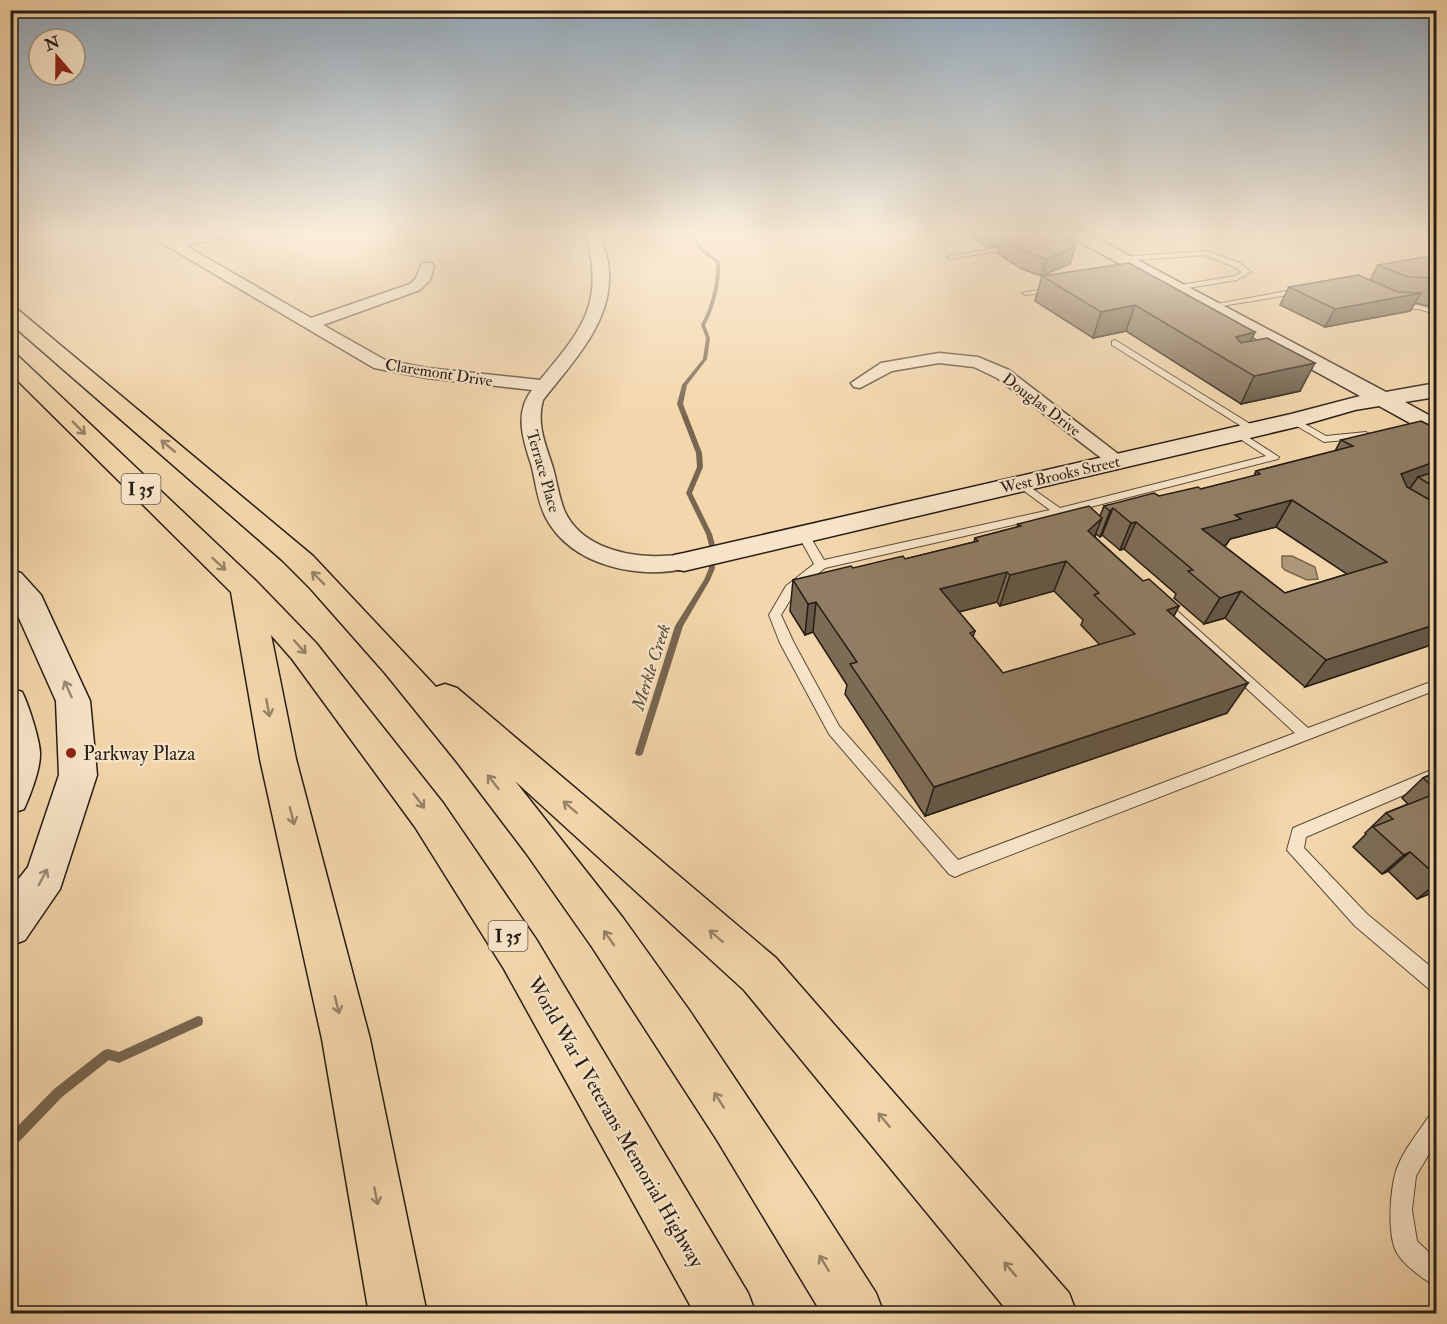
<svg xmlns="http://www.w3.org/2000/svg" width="1447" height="1324" font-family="'IM FELL Double Pica',serif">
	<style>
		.water { fill: #ae9778; stroke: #786650; stroke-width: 1.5 }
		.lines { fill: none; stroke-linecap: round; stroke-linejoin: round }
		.stream { fill: #786650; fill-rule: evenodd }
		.lane-casing { stroke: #5a4b3a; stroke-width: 2 }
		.street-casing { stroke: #5a4b3a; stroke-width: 3 }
		.secondary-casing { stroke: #271d15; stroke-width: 3 }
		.highway-casing { stroke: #271d15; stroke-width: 3 }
		.lane { fill: #f7e4c8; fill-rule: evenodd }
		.street { fill: #f7e4c8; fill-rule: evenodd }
		.secondary { fill: #f7e4c8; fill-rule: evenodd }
		.highway { fill: #f3d6ab; fill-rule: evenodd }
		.wall { fill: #7d6c55; stroke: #271d15; stroke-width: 1.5; fill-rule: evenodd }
		.shaded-wall { fill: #665845; stroke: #271d15; stroke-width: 1.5 }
		.building { fill: #917d63; stroke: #271d15; stroke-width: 1.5; fill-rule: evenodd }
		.oneway { stroke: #978368 }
		.oneway2 { stroke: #998a77 }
		.poi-dot { fill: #8f2418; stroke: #f7e4c8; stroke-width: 2 }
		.labels { text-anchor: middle; stroke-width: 4.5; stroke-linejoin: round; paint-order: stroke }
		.far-street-label { font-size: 16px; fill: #271d15; stroke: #f7e4c8 }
		.shield { fill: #f7e4c8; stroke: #65594b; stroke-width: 1.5 }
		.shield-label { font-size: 18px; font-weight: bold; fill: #271d15 }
		.far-water-label { font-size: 18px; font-style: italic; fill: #564838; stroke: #f7e4c8 }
		.poi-label { font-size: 20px; fill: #271d15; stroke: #f7e4c8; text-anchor: start }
		.street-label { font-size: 20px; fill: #271d15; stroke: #f7e4c8 }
	</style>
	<rect width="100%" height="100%" fill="#f3d6ab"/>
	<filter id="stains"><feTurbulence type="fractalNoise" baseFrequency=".00333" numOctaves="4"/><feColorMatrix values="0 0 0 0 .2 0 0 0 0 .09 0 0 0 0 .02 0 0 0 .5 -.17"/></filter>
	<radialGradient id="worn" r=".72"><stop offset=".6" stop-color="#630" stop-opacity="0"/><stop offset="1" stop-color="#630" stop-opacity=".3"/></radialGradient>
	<polygon class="water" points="1282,556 1292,556 1315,567 1318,579 1307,580 1285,570 1282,567"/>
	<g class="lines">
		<g class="stream">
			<path d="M690 233H694L701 247 720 262C721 283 715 307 705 325L710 338 707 359 687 385 683 404 702 453 703 467 692 493 712 534 717 553 714 559 715 568 710 580 683 626 643 753 642 755 639 756 636 755 635 753 675 626 704 580 709 568 708 559 711 553 706 534 686 493 697 467 696 453 677 404 682 385 703 359 706 338 701 325C711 307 717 283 716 262L698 249Z"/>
			<polygon points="198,1016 202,1017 203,1021 202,1025 119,1063 109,1060 62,1097 14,1147 10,1149 10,1134 54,1089 104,1050 108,1049 119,1052"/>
		</g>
		<defs>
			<g id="lane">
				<polygon points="901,233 919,233 886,239 883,237"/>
				<polygon points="1161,233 1176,236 1214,233 1175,240"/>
				<polygon points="1016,245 1018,248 950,259 946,257"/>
				<polygon points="1206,251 1238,262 1251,272 1237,280 1176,290 1173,290 1173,286 1235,276 1242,272 1232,266 1205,255 1122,261 1118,259 1122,257"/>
				<polygon points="1054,287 1057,287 1057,291 1026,295 1022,293"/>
				<polygon points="1303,288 1306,288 1306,292 1210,308 1206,306"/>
				<polygon points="1395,304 1418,305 1436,310 1436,314 1418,309 1392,308 1391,306"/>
				<polygon points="1115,340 1255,427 1257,429 1249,431 1112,345 1112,341"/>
				<polygon points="1293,417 1326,436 1366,432 1371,435 1366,438 1324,442 1290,422 1288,420"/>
				<polygon points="1237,430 1279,457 1278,459 1067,513 1066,516 1056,515 825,568 795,592 781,615 794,643 839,726 958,860 1295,733 1157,606 1155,603 1157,600 1165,600 1308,728 1436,680 1436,690 961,874 955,877 949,874 829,734 780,643 769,615 786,586 814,564 798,535 804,531 808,533 824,560 1050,510 1016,485 1015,483 1020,480 1060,508 1266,456 1234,435 1234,431"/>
				<polygon points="1436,768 1436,781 1306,837 1304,848 1367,914 1436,971 1436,991 1429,989 1355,926 1287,850 1293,828"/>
				<path d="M1436 1113V1142L1416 1176 1412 1210 1417 1241 1436 1259V1286C1425 1281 1403 1264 1397 1253 1387 1236 1390 1191 1396 1171 1402 1152 1418 1133 1429 1116Z"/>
			</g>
			<g id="street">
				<path d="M145 233H162L175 241 207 233H230L228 236 186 246 311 318 410 284 416 278 422 263H432L434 266 430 280 420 290 323 325 385 360 427 368 540 380C584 327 604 304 586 233H600C604 248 610 263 609 279 609 326 570 365 543 400 536 425 546 445 553 468 557 482 559 498 565 512 580 544 619 555 651 556 665 557 679 553 692 557L696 562 692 567C642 581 572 567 546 518 537 501 536 482 531 464 523 439 514 413 532 390L427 378 374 368Z"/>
				<polygon points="939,353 978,357 1009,370 1126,460 1123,464 1116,466 1109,464 997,378 974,367 939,363 892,371 860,388 854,387 851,383 881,363"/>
			</g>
			<g id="secondary">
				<polygon points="1067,233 1087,233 1386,392 1436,383 1436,397 1405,402 1436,419 1436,435 1428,433 1379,406 1355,410 1296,427 684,571 674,569 669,562 674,555 684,553 1291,414 1360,396 1069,236"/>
				<polygon points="10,570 21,573 41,595 90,701 97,775 60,889 25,940 10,946 10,890 28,867 59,775 56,701 10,598"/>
				<path d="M10 688 22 692C28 703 41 743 40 755 40 770 30 796 24 809L10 814Z"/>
			</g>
			<g id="highway">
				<polygon points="10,307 17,309 313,556 436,687 445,684 457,688 776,958 1069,1293 1077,1314 1010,1314 744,990 515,781 623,918 689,1010 815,1198 876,1293 884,1314 822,1314 717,1140 592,947 526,853 457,762 385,673 310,588 282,560 10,323"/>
				<polygon points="10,355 18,356 257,582 316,643 443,803 536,939 748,1293 756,1314 695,1314 504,969 415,827 292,659 271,635 296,759 370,1039 427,1314 369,1314 322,1039 260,759 231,592 10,373"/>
			</g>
		</defs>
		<use href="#lane" class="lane-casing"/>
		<use href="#street" class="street-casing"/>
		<use href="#secondary" class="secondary-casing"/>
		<use href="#highway" class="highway-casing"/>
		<use href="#lane" class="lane"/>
		<use href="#street" class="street"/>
		<use href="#secondary" class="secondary"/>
		<use href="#highway" class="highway"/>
	</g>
	<g class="wall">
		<polygon points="965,233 1057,233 1075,247 1070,264 1041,276 1022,269 998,254 1000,246 989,248"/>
		<polygon points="1437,259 1437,306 1433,307 1415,303 1410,311 1325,327 1280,305 1289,287 1370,280 1378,265"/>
		<polygon points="1042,276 1255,332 1251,341 1300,391 1241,404 1126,331 1093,338 1035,301"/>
		<path d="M1437 429V643L1305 687 1225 618 1204 624 1174 598 1176 594 1124 549 1120 550 1102 535 1100 537 1096 534 1095 537 1143 581 1179 606 1174 616 1227 713 925 816 845 694 847 685 813 632 805 635 790 611 793 580 905 559 974 542 975 538 1017 527 1018 524 1100 516 1104 506 1201 489 1254 476 1256 471 1335 451 1341 440ZM1276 527 1347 574 1285 593 1224 546 1226 545 1230 539ZM1054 591 1083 620 1081 625 1100 645 1003 673 973 637 975 631 959 612 997 602 1000 606Z"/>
		<polygon points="1437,772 1437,898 1431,893 1417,899 1388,871 1382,874 1353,847 1366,834 1365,833 1386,813 1408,804 1402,798 1423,778"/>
	</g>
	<g class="shaded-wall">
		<polygon points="992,233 1039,233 1002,237 1000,246 989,248"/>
		<polygon points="1076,243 1070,264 1041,276 1046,259 1070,245"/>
		<polygon points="1421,293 1410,311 1325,327 1335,309"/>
		<polygon points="1135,305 1126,331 1093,338 1101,312"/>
		<polygon points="1255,332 1242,359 1236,337"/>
		<polygon points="1315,363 1300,391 1241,404 1254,376"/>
		<polygon points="1437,449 1437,480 1418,477 1408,491 1401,474"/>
		<polygon points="1292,500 1276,527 1230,539 1226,545 1189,555 1202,529 1235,515"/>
		<polygon points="1113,508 1102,535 1100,537 1110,511"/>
		<polygon points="1102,518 1090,548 1088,531"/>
		<polygon points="1136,522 1124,549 1120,550 1131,523"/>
		<polygon points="1066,561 1054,591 1000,606 1010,575"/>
		<polygon points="1007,572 997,602 932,619 940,589"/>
		<polygon points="1241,591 1225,618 1204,624 1220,598"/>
		<polygon points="816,602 813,632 805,635 808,604"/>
		<polygon points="1179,606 1163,637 1167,610"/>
		<polygon points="1437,624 1437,643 1305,687 1326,660"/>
		<polygon points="1248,683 1227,713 925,816 934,787"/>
		<polygon points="1410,852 1388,871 1382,874 1404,855"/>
		<polygon points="1437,883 1437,889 1431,893 1417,899"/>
	</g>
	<g class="building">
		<polygon points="1031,233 1057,233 1076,243 1070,245 1075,247 1046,259 1027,252 1002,237"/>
		<polygon points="1430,256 1437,259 1437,278 1408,277 1378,265"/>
		<polygon points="1129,263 1255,332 1236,337 1241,343 1267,338 1315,363 1254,376 1135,305 1101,312 1042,276"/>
		<polygon points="1358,275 1398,292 1421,293 1335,309 1289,287"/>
		<path d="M1421 421 1437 429V461L1401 474 1407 487 1437 504V624L1326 660 1241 591 1220 598 1188 571 1193 570 1136 522 1131 523 1113 508 1110 511 1104 506 1154 493 1159 496 1198 487 1201 489 1260 474 1256 471 1353 446 1341 440ZM1292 500 1387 562 1285 593 1202 529 1241 519 1235 515Z"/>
		<polygon points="1437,471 1437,489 1418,477"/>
		<path d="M1089 506 1102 518 1088 531 1143 581 1149 579 1179 606 1167 610 1248 683 934 787 850 664 857 662 816 602 808 604 793 580 851 566 853 568 903 556 905 559 978 541 975 538 1021 526 1018 524ZM1066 561 1099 593 1094 595 1135 634 1003 673 970 633 975 631 940 589 1007 572 1010 575Z"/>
		<polygon points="1437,772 1437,790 1423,778"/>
		<polygon points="1437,793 1437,876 1410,852 1404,855 1373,827 1393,819 1386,813"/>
	</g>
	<defs><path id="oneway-shaft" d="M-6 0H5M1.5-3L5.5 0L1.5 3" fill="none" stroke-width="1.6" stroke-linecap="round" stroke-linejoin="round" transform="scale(1.5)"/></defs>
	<g class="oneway">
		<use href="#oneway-shaft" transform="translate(79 428) rotate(45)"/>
		<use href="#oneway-shaft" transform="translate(168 446) rotate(-140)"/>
		<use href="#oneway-shaft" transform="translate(219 564) rotate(43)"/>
		<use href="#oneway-shaft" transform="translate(318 578) rotate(-135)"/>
		<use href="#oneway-shaft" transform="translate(300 647) rotate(48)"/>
		<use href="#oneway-shaft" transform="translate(268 708) rotate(79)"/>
		<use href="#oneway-shaft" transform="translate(493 782) rotate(-128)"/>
		<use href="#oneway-shaft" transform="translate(419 801) rotate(53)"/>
		<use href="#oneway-shaft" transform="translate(570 807) rotate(-139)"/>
		<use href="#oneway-shaft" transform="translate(292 816) rotate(76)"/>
		<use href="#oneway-shaft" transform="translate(716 936) rotate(-139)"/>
		<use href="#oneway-shaft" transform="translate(609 938) rotate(-125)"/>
		<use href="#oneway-shaft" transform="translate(337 1005) rotate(76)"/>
		<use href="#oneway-shaft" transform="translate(719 1100) rotate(-123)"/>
		<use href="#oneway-shaft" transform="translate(884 1120) rotate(-130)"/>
		<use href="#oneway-shaft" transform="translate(376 1196) rotate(79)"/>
		<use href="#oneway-shaft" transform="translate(824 1263) rotate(-121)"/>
		<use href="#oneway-shaft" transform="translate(1010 1269) rotate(-130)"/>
	</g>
	<g class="oneway2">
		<use href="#oneway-shaft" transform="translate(68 689) rotate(-114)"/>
		<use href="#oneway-shaft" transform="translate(43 877) rotate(-62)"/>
	</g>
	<linearGradient id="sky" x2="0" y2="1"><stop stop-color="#91a8bb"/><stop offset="0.56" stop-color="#faedd9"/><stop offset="1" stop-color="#faedd9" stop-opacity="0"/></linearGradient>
	<rect width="1447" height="418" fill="url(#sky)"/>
	<circle class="poi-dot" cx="71" cy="753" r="6"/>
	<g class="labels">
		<g class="far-street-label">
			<text transform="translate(439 372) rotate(9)" y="6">Claremont Drive</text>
			<text transform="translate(1042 404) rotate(37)" y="6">Douglas Drive</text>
			<text transform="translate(544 471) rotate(74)" y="6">Terrace Place</text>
			<text transform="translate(1060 474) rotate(-13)" y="6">West Brooks Street</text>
		</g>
		<g class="shield">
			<rect x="121.5" y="474" width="39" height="30" rx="4.5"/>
			<rect x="488.5" y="921" width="39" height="30" rx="4.5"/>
		</g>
		<g class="shield-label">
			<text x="141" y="495">I 35</text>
			<text x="508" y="942">I 35</text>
		</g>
		<g class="far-water-label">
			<text transform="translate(651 667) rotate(-72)" y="6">Merkle Creek</text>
		</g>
		<g class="poi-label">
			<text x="83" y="760">Parkway Plaza</text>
		</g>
		<g class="street-label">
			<text transform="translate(616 1122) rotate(60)" y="7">World War I Veterans Memorial Highway</text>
		</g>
	</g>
	<rect width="1447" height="1324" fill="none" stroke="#f3d6ab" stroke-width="36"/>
	<rect x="12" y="12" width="1423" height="1300" fill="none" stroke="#271d15" stroke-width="3"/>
	<rect x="18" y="18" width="1411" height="1288" fill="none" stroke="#271d15" stroke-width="1.5"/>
	<g transform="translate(57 57) rotate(340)"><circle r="28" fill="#f7e4c8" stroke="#a49480" stroke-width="1.5"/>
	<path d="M0-4.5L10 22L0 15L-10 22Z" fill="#8f2418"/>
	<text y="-9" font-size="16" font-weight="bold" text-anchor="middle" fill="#271d15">N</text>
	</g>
	<rect width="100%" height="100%" filter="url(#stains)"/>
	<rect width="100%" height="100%" fill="url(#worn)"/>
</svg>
